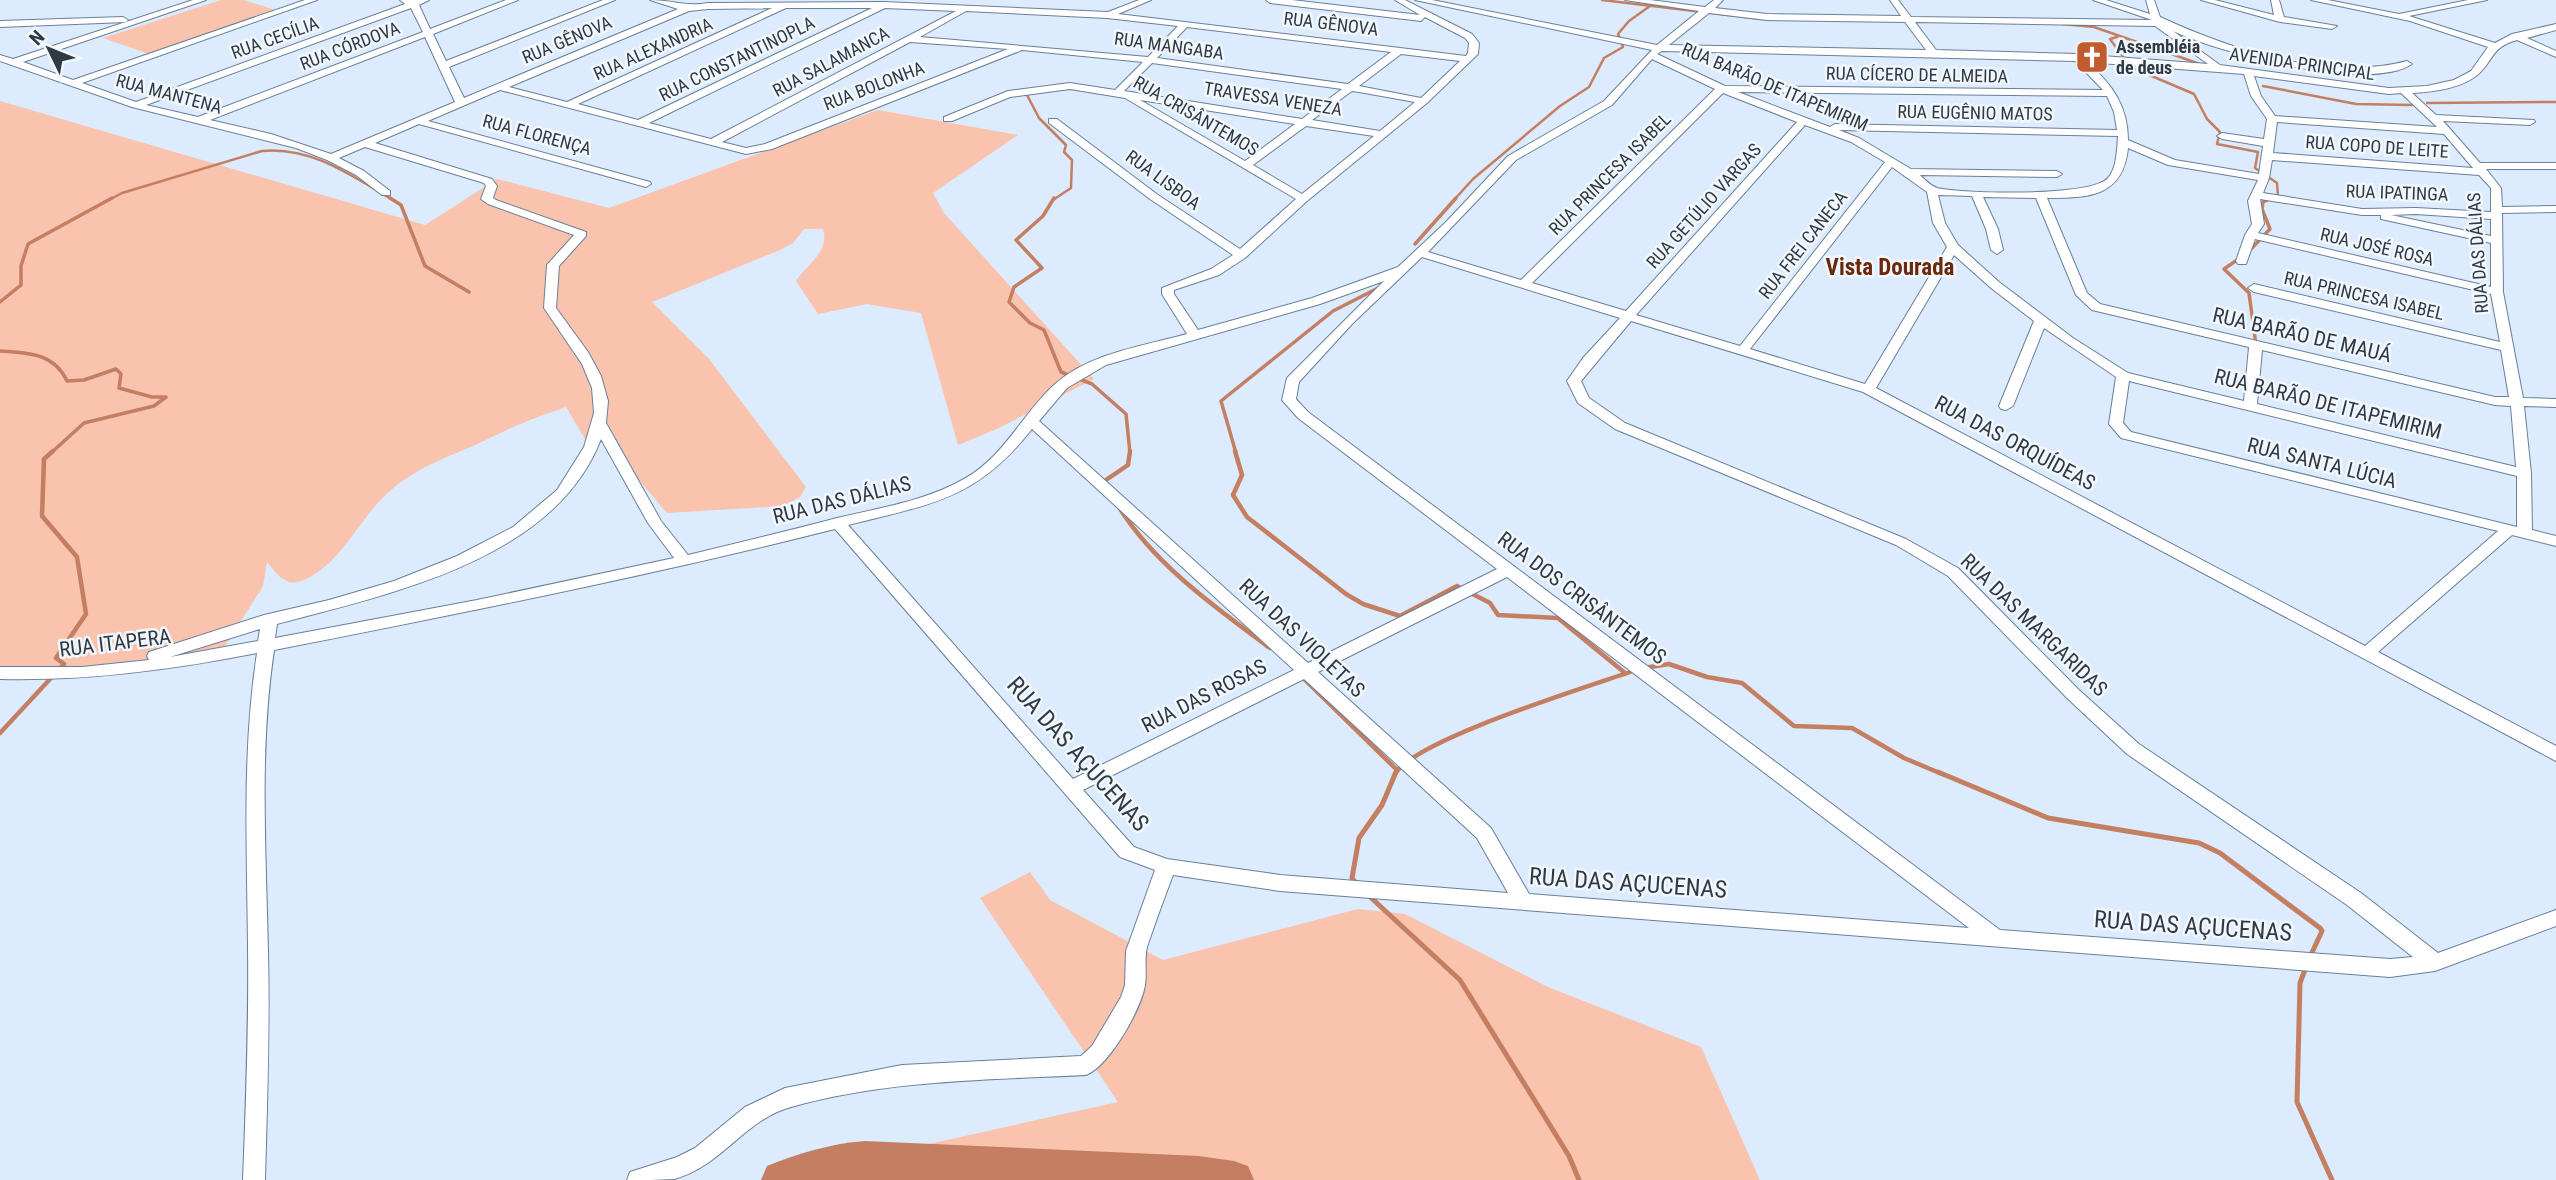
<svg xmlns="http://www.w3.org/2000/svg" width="2556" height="1180" font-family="'Roboto Condensed',sans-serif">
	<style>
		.green { fill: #f9c3ad }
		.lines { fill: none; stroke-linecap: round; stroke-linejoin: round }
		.stream-far3 { stroke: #c47f63; stroke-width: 2.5 }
		.stream-far2 { stroke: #c47f63; stroke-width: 3.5 }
		.stream-far1 { stroke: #c47f63; stroke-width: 4.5 }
		.stream { stroke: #c47f63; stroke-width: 5 }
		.river { fill: #c47f63; fill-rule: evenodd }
		.minor-casing { stroke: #697f9a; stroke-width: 2 }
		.minor { fill: #fff; fill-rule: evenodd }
		.labels { text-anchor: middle; stroke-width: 5; stroke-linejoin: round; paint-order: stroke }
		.far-street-label { font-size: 18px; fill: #303a45; stroke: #f2f7fd }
		.far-poi-label { font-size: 18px; font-weight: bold; fill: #303a45; stroke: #f2f7fd; text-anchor: start }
		.street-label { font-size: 21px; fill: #303a45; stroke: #f2f7fd }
		.far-district-label { font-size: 23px; font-weight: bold; fill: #682809; stroke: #f2f7fd }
		.near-street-label { font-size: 24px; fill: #303a45; stroke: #f2f7fd }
	</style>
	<rect width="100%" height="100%" fill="#dcebfd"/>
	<g class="green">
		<polygon points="221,0 244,0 278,11 149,54 103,38"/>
		<path d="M0 101 425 225 497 179 609 208 878 110 1018 135 933 193 944 213 1094 379 999 428 958 445 921 313 867 304 818 314 796 281C807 264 830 252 823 229H804L793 243 780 250 652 302 709 359 806 487 800 497 783 506 667 513 600 434 585 439 566 407C536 417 514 426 486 440 454 455 418 466 391 490 360 516 343 562 306 579 286 589 278 575 267 562L263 586 219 656 0 676Z"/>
		<polygon points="1030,872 1050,900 1163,960 1358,909 1405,914 1548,987 1701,1047 1760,1180 766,1180 1118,1102 980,898"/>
	</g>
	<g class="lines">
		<g class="stream-far3">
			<polyline points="1602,0 1761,19"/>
			<polyline points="2062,24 2094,27 2197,63"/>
			<polyline points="2117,37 2110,39 2124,58"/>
			<polyline points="2128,66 2194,94 2207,119 2220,132 2217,144 2258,152 2255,168 2277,183 2278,196 2268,200"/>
			<polyline points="2263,86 2356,104 2412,105"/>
			<polyline points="1026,93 1039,118 1066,145 1064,152 1072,160 1071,188 1053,200"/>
			<polyline points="2427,103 2556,102"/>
			<path d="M109 200 122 193 262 151C311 146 352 176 393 200"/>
			<polyline points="1454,200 1473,179 1560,106 1589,87 1604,58 1623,47 1618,34 1629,21 1650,6"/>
		</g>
		<g class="stream-far2">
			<polyline points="390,198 401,205 425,266 469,292"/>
			<polyline points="1054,198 1043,216 1016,240 1042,268 1014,287 1009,302 1030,323 1044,330 1061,372 1092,384 1126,414 1130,453"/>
			<polyline points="1415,244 1456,198"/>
			<polyline points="2249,251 2270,229 2262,209 2263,202 2272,198"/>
			<polyline points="2240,258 2224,269 2249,293 2256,345"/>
			<polyline points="0,302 21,285 21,266 28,244 112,198"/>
			<path d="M0 351C28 353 54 353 67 381L84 380 116 369 121 374 119 388 152 397H166L154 406 84 423 51 453"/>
			<polyline points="1236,453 1221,401 1333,311 1380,287"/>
		</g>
		<g class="stream-far1">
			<polyline points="1235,451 1242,475 1233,495 1247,517 1346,594 1363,604 1400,616 1457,586 1490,603 1498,615 1558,618 1625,673"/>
			<polyline points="1103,482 1128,465 1130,451"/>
			<path d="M1119 507C1154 564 1216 608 1270 648"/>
			<polyline points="1644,668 1669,664 1707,677 1742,683 1794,726 1852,728 1904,758 1942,774"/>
			<polyline points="1300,675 1397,770"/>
			<polyline points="0,733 64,664 56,658 86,614 77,557 42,516 44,459 53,451"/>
			<path d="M1395 774C1415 739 1591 686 1636 670"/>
		</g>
		<g class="stream">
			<polyline points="1938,772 2048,818 2199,843 2220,853 2320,928 2322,931 2309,959"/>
			<polyline points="1356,883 1352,878 1359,838 1382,805 1396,772"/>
			<polyline points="1367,894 1460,980 1569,1156 1579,1180"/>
			<polyline points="2306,967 2300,983 2297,1102 2332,1180"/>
			<polyline points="1180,1180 1181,1174"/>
		</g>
		<path class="river" d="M865 1141 1199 1156 1234 1161 1248 1166 1254 1180H761L767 1166C797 1154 832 1143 865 1141Z"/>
		<defs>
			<g id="minor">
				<path d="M193 0H206L23 62 73 80 305 0H317L82 83 136 102 405 4 400 0H429L419 5 430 29 506 0H518L433 34 446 61 603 0H615L449 67 464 98 678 9 650 0C672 0 685 7 708 3L884 2 1108 12 1139 0H1151L1118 14 1466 56 1468 53 1469 43 1465 38 1425 17 1421 21 1270 3 1266 0H1292L1420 15 1395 0H1405L1472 34 1479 43 1478 54 1427 103 1307 201 1245 258 1219 275 1174 290V294L1198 330 1312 298 1398 267 1446 222 1508 156 1604 101 1652 50 1415 0H1432L1657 45 1699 11 1625 0H1650L1705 7 1714 0H1723L1715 8 1767 14 1901 16 1890 0H1898L1911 17 2152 20 2093 0H2106L2150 14 2146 0H2154L2160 17C2232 50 2328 82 2407 61L2412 64C2368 93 2220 53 2173 31L2220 65 2389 88 2427 86 2454 80 2471 71 2488 47 2410 21 2311 0H2328L2399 14 2468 0H2487L2409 16 2495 43 2512 34 2556 24V30L2527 38 2556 51V57L2517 40C2489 48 2494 62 2476 76 2459 89 2432 92 2412 93L2436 115 2534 120 2535 122 2530 125 2443 121 2480 163H2556V169H2486L2501 188 2502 207 2556 206V212L2502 213 2503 292 2523 398 2556 399V407L2524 406 2531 473 2532 530 2556 536V546L2512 535 2378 652 2556 746V761L1863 392 1631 321 1581 381 1589 398 1625 423 1906 539 1958 568 2079 690 2139 744 2361 893 2438 953 2556 910V926L2435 971 2390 977 1280 891 1173 875C1164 899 1155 923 1147 947 1144 959 1147 973 1145 985 1141 1010 1109 1066 1086 1075 987 1080 887 1080 791 1107 745 1119 721 1167 674 1179 660 1180 642 1180 627 1180L630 1172 677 1157 695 1148 745 1107 785 1088 902 1065 1081 1056 1092 1046 1121 997 1125 985 1126 951 1155 870 1120 857 835 529C649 576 462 613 274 650 259 750 266 851 268 952 270 1028 267 1104 265 1180H243C246 1102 249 1024 248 946 247 848 242 750 257 653 171 670 87 681 0 679V667H82L149 660 147 656 149 652 264 615 329 600 394 581 457 556 513 527 557 490 584 447 594 413 592 388 582 364 544 308 547 265 574 235 488 204 481 199 486 186 484 183 365 147 339 158 364 171 390 191V195H382L356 175 327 160 296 148 132 107 0 61V55L13 59ZM411 8 423 32 198 117 146 105ZM772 8 567 102 509 87 689 11 708 9ZM786 8H872L638 120 578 104ZM885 8 956 11 711 139 649 123ZM966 11 1107 18 1178 26 1148 57 920 37ZM1709 13 1767 20 1905 22 1926 50 1669 45ZM1915 22 2155 26 2208 64 2076 54 1936 50ZM1187 27 1391 52 1348 84 1157 58ZM425 37 455 102 331 154 271 134 210 120ZM910 42 1008 49 765 144 746 148 722 142ZM1022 50 1143 62 1115 90 1070 83 1008 91 944 117V121H952L1010 97 1070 89 1125 98 1296 199 1240 249 1158 195 1057 119H1049V123L1150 199 1233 255 1211 269 1162 288V294L1187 334C1143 346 1090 353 1055 384 1022 414 1004 457 964 479 926 501 879 508 837 518 788 531 738 543 688 555L661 521 606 423 608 401 601 376 588 352 556 308 559 266 586 236V232L496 200 493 198 497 186 492 179 375 143 419 124 646 187 651 184 650 182 428 121 500 90 746 154 772 149ZM1662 51 2075 61 2103 90 1725 86 1657 54ZM1401 54 1460 61 1421 98 1359 86ZM1652 59 1715 89 1521 280 1428 252 1516 160 1612 105ZM2087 62 2244 74 2251 96 2267 119 2264 139 2222 133 2217 136 2222 139 2263 146 2259 174 2175 160 2128 140C2128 106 2112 84 2087 62ZM1152 63 1342 89 1302 119 1124 91ZM2254 76 2389 94 2401 93 2437 127 2275 116 2261 96ZM1352 91 1359 92 1415 102 1380 131 1312 120ZM1738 92 2107 96 2114 112 2117 130 1835 124 1830 127ZM1723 93 1797 122 1626 311 1532 283ZM1140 100 1295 124 1245 161ZM2277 122 2444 134 2473 168 2273 153ZM1805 125 1851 142 1885 162 1740 346 1636 315ZM1306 126 1374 136 1302 194 1253 165ZM1839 130 2118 136C2117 149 2117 168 2108 178 2092 197 1963 194 1937 188 1931 186 1925 180 1920 175L2057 177 2062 174 2057 171 1911 169 1859 138ZM2128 148 2168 165 2258 180 2248 201 2252 224 2245 235 2236 261 2238 264H2246L2255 239 2491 294 2500 342 2254 284 2248 288 2254 292 2501 350 2509 397H2495L2100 304 2087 293 2047 198C2089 198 2123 197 2128 148ZM2272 160 2479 175 2491 188V212L2416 208 2362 209 2263 193 2269 178ZM1892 167 1927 192 1933 223 1947 247 1865 384 1750 349ZM1938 195 1972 196 1986 229 1991 250 1997 254 2003 250 1998 229 1983 197 2036 198 2076 295 2092 310 2249 347 2244 401 2128 373 2073 338 1999 282 1958 245 1945 223ZM2260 199 2362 215H2381V219L2491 243V287L2258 233 2264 224ZM2416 214 2491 219V236L2391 215ZM1954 255 1991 288 2034 321 1999 406 2001 409 2006 410 2013 406 2044 328 2116 377 2109 424 2121 438 2498 531 2365 646 1876 388ZM1422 257 1620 318 1583 358 1567 381 1578 403 1615 429 1896 545 1948 576 2067 698 2127 754 2347 905 2413 957 2390 959 2000 930 1308 412 1296 399 1299 382 1352 324ZM1384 281 1287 378 1282 400 1298 418 1497 569 1308 663 1039 421 1067 388 1106 365 1320 304ZM2262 350 2495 405 2511 406 2516 467 2257 404ZM2129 381 2517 476V527L2131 432 2123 423ZM1032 429 1294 670 1073 779 848 525C931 504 976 500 1032 429ZM601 439 648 523 674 558 477 600 275 638 277 624C389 594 555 560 601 439ZM1507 577 1969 928 1529 894 1491 828 1318 672ZM260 629 258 641 170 657ZM1304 679 1477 838 1508 893 1280 875 1167 859 1134 847 1083 790Z"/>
				<polygon points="2201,0 2215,0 2274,15 2271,0 2279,0 2284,17 2337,26 2332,29 2280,22"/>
				<polygon points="123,17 128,20 126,22 0,27 0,21"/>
			</g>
		</defs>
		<use href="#minor" class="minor-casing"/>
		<use href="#minor" class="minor"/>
	</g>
	<defs>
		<symbol id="church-square" viewBox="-11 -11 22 22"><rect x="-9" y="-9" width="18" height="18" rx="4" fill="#c25c2e" stroke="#f2f7fd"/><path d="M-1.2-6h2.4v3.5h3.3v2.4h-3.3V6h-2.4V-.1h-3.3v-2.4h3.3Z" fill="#fff"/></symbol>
	</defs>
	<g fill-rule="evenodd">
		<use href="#church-square" x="2073" y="38" width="38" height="38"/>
	</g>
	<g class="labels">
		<g class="far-street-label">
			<text transform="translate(1331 24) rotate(7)" y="6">RUA GÊNOVA</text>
			<text transform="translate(275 38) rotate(-20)" y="6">RUA CECÍLIA</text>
			<text transform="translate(567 40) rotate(-23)" y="6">RUA GÊNOVA</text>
			<text transform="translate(350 46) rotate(-21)" y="6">RUA CÓRDOVA</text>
			<text transform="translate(1169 46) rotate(8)" y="6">RUA MANGABA</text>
			<text transform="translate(653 49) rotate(-24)" y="6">RUA ALEXANDRIA</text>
			<text transform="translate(737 59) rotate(-26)" y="6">RUA CONSTANTINOPLA</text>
			<text transform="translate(831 62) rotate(-28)" y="6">RUA SALAMANCA</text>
			<text transform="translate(2302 64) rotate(8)" y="6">AVENIDA PRINCIPAL</text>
			<text transform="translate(1917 75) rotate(1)" y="6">RUA CÍCERO DE ALMEIDA</text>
			<text transform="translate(874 86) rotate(-21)" y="6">RUA BOLONHA</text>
			<text transform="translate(1775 87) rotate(23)" y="6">RUA BARÃO DE ITAPEMIRIM</text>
			<text transform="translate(169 94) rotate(15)" y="6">RUA MANTENA</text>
			<text transform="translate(1273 99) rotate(9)" y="6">TRAVESSA VENEZA</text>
			<text transform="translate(1975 113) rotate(1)" y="6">RUA EUGÊNIO MATOS</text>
			<text transform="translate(1196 116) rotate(30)" y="6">RUA CRISÂNTEMOS</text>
			<text transform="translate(537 135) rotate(15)" y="6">RUA FLORENÇA</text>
			<text transform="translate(2377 147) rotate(4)" y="6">RUA COPO DE LEITE</text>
			<text transform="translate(1610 174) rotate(-45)" y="6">RUA PRINCESA ISABEL</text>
			<text transform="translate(1163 180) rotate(36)" y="6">RUA LISBOA</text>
			<text transform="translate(2397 193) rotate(2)" y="6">RUA IPATINGA</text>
			<text transform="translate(1704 206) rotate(-48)" y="6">RUA GETÚLIO VARGAS</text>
			<text transform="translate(1803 245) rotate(-52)" y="6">RUA FREI CANECA</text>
			<text transform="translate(2377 247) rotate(13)" y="6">RUA JOSÉ ROSA</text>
			<text transform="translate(2478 253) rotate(-94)" y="6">RUA DAS DÁLIAS</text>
			<text transform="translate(2364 296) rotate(13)" y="6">RUA PRINCESA ISABEL</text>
		</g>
		<g class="far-poi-label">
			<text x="2116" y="53">Assembléia<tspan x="2116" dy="21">de deus</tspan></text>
		</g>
		<g class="street-label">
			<text transform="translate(2302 335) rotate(13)" y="7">RUA BARÃO DE MAUÁ</text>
			<text transform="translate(2328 404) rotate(14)" y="7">RUA BARÃO DE ITAPEMIRIM</text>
			<text transform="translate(2015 443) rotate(28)" y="7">RUA DAS ORQUÍDEAS</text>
			<text transform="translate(2322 463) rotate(14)" y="7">RUA SANTA LÚCIA</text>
			<text transform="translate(842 500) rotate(-14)" y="7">RUA DAS DÁLIAS</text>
			<text transform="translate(1582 598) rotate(37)" y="7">RUA DOS CRISÂNTEMOS</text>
			<text transform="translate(2034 625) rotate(44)" y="7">RUA DAS MARGARIDAS</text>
			<text transform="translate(1302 638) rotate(43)" y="7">RUA DAS VIOLETAS</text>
			<text transform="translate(115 643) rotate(-7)" y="7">RUA ITAPERA</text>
			<text transform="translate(1204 696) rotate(-27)" y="7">RUA DAS ROSAS</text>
		</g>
		<g class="far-district-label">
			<text x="1890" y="275">Vista Dourada</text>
		</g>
		<g class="near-street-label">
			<text transform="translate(1078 754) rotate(48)" y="8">RUA DAS AÇUCENAS</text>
			<text transform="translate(1628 883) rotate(4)" y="8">RUA DAS AÇUCENAS</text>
			<text transform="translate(2193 926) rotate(4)" y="8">RUA DAS AÇUCENAS</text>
		</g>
	</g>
	<g transform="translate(49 49) rotate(313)" stroke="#f2f7fd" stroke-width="5" paint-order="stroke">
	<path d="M0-5L12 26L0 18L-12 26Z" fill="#303a45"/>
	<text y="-10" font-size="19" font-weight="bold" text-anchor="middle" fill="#303a45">N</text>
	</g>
</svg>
